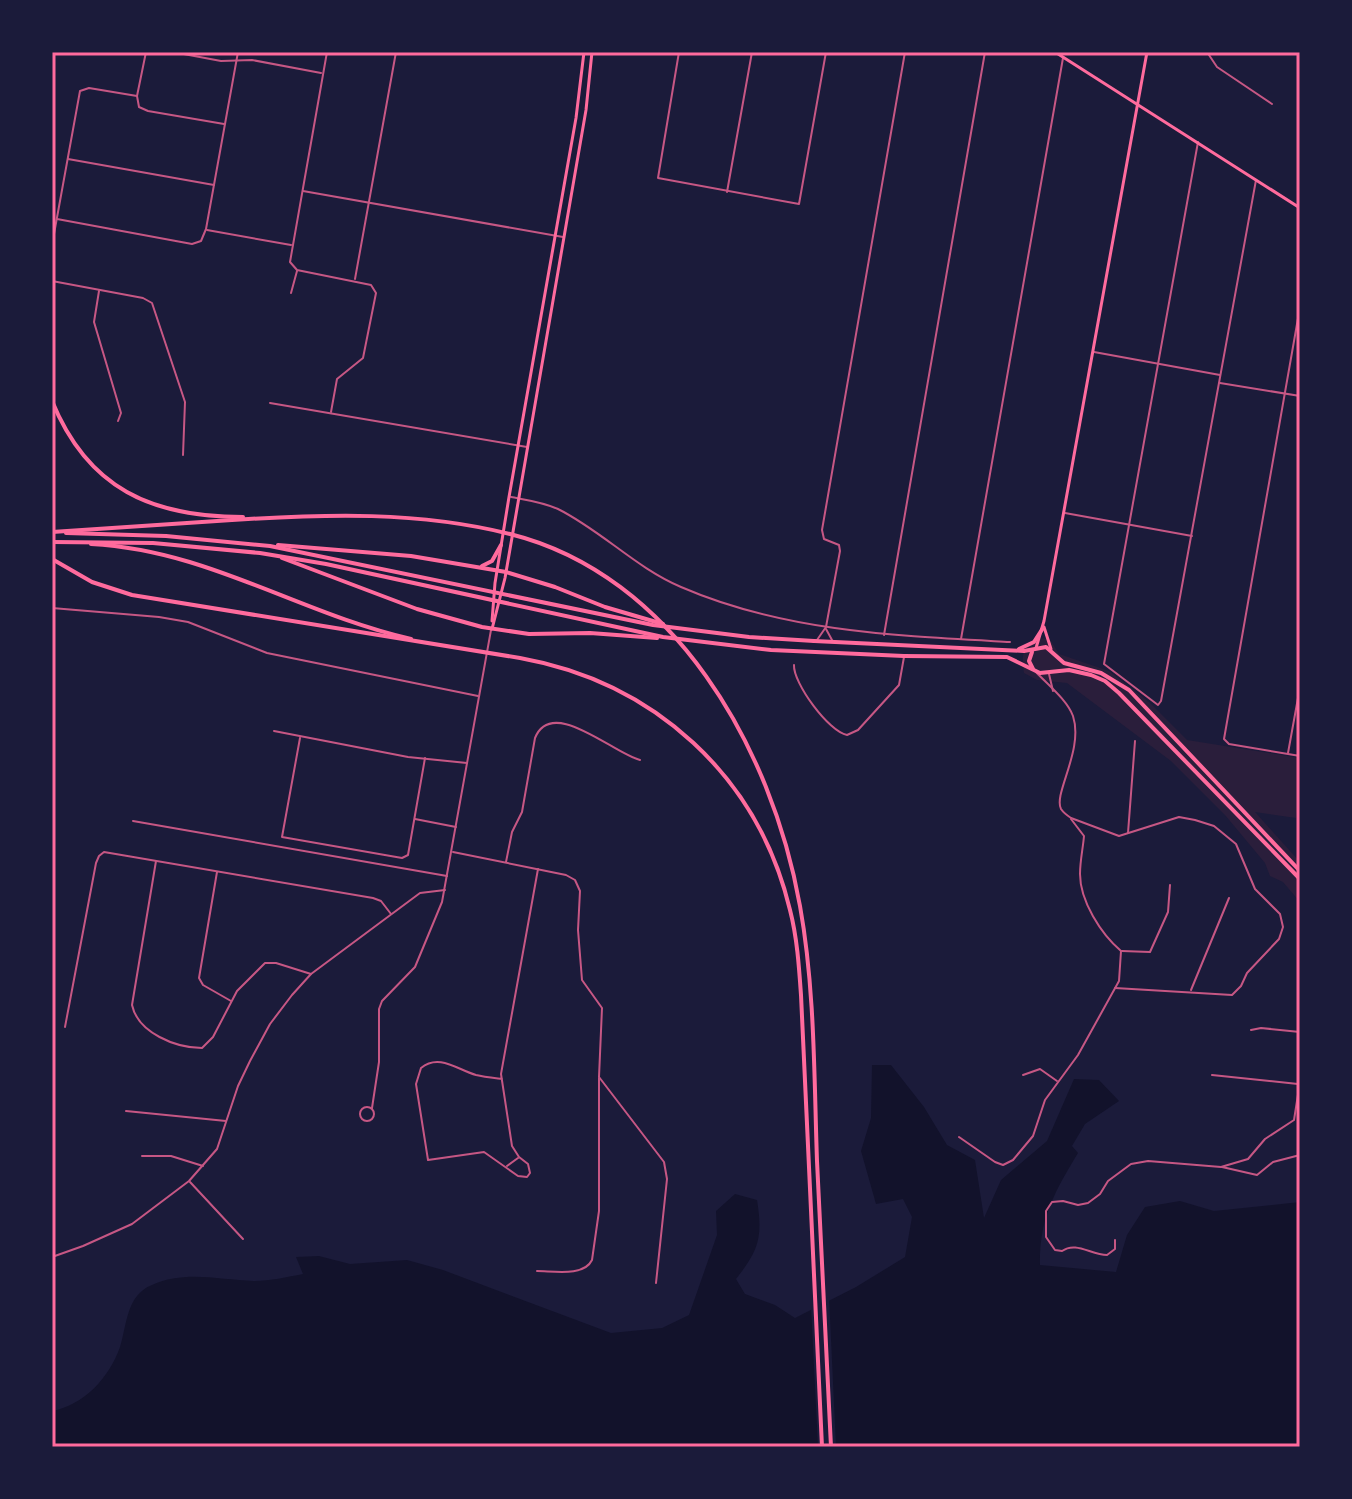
<svg xmlns="http://www.w3.org/2000/svg" width="1352" height="1499" font-family="'Alegreya Sans',sans-serif">
	<style>
		.green { fill: #2a1e3b }
		.water { fill: #12122b }
		.pier { fill: #1b1b3a }
		.lines { fill: none; stroke-linecap: round; stroke-linejoin: round }
		.minor { stroke: #c65784; stroke-width: 2 }
		.secondary { stroke: #ff6b9d; stroke-width: 3 }
		.primary { stroke: #ff6b9d; stroke-width: 4 }
		.motorway { stroke: #ff6b9d; stroke-width: 4 }
		.neatline { fill: none; stroke: #ff6b9d; stroke-width: 3 }
	</style>
	<rect width="100%" height="100%" fill="#1b1b3a"/>
	<path class="green" d="M1049 638 1059 654 1109 671 1149 702 1187 740 1300 758V795L1296 818 1255 812 1300 862V902L1283 882 1270 876 1265 863 1225 815 1171 761 1067 683 1037 680 1024 673C1020 649 1026 639 1049 638Z"/>
	<path class="water" d="M872 1065H891L924 1107 947 1145 975 1160 984 1218 1001 1180 1047 1141 1074 1079 1099 1080 1119 1101 1085 1124 1072 1146 1078 1153C1055 1191 1039 1219 1040 1265L1116 1272 1127 1235 1145 1207 1180 1201 1214 1211 1300 1202V1447H52V1411C84 1405 109 1378 120 1347 127 1326 126 1295 152 1285 185 1270 220 1280 254 1281 270 1281 287 1277 303 1274L296 1257 319 1256 350 1264 407 1260 443 1270 611 1333 662 1328 689 1315 717 1235 716 1211 735 1194 757 1200C763 1237 759 1250 736 1279L745 1294 775 1305 795 1318 856 1287 905 1257 912 1217 903 1199 876 1204 861 1151 871 1118Z"/>
	<polygon class="pier" points="829,1296 836,1447 818,1447 811,1306"/>
	<g class="lines">
		<g class="minor">
			<polyline points="146,52 137,96 139,107 148,111 224,124"/>
			<polyline points="173,52 221,61 252,60 321,73"/>
			<polyline points="327,52 290,262 297,270 371,285 376,293 363,358 337,379 331,412"/>
			<polyline points="679,52 658,178 799,204 826,52"/>
			<polyline points="1207,52 1217,67 1272,104"/>
			<polyline points="1198,142 1104,664 1158,705 1161,701 1256,180"/>
			<polyline points="68,159 214,185"/>
			<polyline points="303,191 563,237"/>
			<polyline points="727,192 752,52"/>
			<polyline points="57,219 192,244 201,241 206,229 238,52"/>
			<polyline points="207,230 291,245"/>
			<polyline points="52,245 80,91 89,88 137,96"/>
			<polyline points="355,279 396,52"/>
			<polyline points="52,281 143,298 152,303 185,402 183,455"/>
			<polyline points="99,291 94,322 121,413 118,421"/>
			<polyline points="291,293 297,271"/>
			<polyline points="1300,307 1224,739 1229,744 1300,756"/>
			<polyline points="1094,352 1220,375"/>
			<polyline points="1220,383 1300,396"/>
			<polyline points="270,403 527,447"/>
			<path d="M511 497C527 500 543 502 558 509 602 531 636 568 681 587 785 632 898 636 1010 642"/>
			<polyline points="1065,513 1192,536"/>
			<polyline points="52,608 159,617 188,622 267,653 478,696"/>
			<polyline points="826,629 832,640"/>
			<polyline points="884,635 985,52"/>
			<polyline points="961,639 1063,58"/>
			<polyline points="817,640 826,627 840,551 839,545 824,539 822,530 905,52"/>
			<path d="M794 665C793 683 829 732 847 735L858 730 899 685 904 657"/>
			<path d="M1036 672C1048 685 1067 700 1073 716 1084 750 1053 794 1061 809 1063 812 1068 816 1071 818L1119 836 1179 817 1195 820 1214 826 1236 844 1255 889 1280 914 1283 927 1279 939 1247 973 1241 986 1232 995 1115 988"/>
			<polyline points="1049,674 1053,691"/>
			<polyline points="274,731 408,757 467,763"/>
			<polyline points="300,738 282,837 402,858 408,855 425,758"/>
			<polyline points="1288,753 1300,687"/>
			<polyline points="415,819 456,827"/>
			<path d="M1071 819 1084 836C1083 848 1080 861 1080 874 1080 901 1101 934 1121 951"/>
			<polyline points="133,821 447,876"/>
			<polyline points="1128,833 1135,741"/>
			<polyline points="453,852 566,875 575,880 580,891 578,930 582,980 602,1008 599,1077 664,1162 667,1179 656,1283"/>
			<path d="M156 861 132 1005C138 1033 176 1048 202 1048L213 1037 237 991 265 963H276L311 974"/>
			<path d="M506 862 512 832 522 812 535 738C552 696 614 754 640 760"/>
			<polyline points="217,872 199,978 203,985 231,1001"/>
			<polyline points="1122,951 1150,952 1168,912 1170,885"/>
			<polyline points="1191,990 1229,898"/>
			<polyline points="65,1027 96,863 99,856 104,852 373,898 381,901 391,914"/>
			<polyline points="1251,1030 1261,1028 1300,1032"/>
			<polyline points="1023,1075 1040,1069 1057,1081"/>
			<polyline points="1212,1075 1298,1084"/>
			<path d="M502 1079C494 1078 484 1077 476 1075 458 1070 439 1053 421 1068L416 1084 428 1160 484 1152 518 1176 527 1177 530 1173 528 1164 519 1157 512 1146 501 1074 538 869"/>
			<circle cx="367" cy="1114" r="7"/>
			<polyline points="372,1108 379,1062 379,1009 382,1001 415,967 442,902 491,630"/>
			<polyline points="126,1111 226,1121"/>
			<polyline points="959,1137 995,1162 1003,1165 1013,1160 1033,1136 1045,1100 1078,1055 1119,981 1121,951"/>
			<polyline points="142,1156 171,1156 203,1166"/>
			<polyline points="507,1166 518,1158"/>
			<polyline points="1222,1167 1257,1175 1273,1162 1300,1155"/>
			<polyline points="190,1182 243,1239"/>
			<path d="M1115 1240V1249L1107 1255C1091 1255 1076 1241 1062 1251L1055 1250 1046 1237V1211L1052 1202 1063 1201 1078 1205 1088 1203 1100 1194 1108 1181 1131 1164 1148 1161 1221 1167 1248 1159 1265 1139 1294 1120 1300 1082"/>
			<polyline points="52,1257 83,1246 132,1224 189,1181 217,1149 238,1086 250,1061 270,1024 292,995 311,974 420,893 445,890"/>
			<path d="M537 1271C553 1271 584 1277 592 1260L599 1211V1078"/>
		</g>
		<g class="secondary">
			<polyline points="1055,52 1300,208"/>
			<polyline points="492,621 495,583 509,497 576,118 584,52"/>
			<polyline points="1044,627 1051,649"/>
			<polyline points="492,629 505,578 586,110 592,52"/>
			<polyline points="1036,648 1044,621 1147,52"/>
		</g>
		<g class="primary">
			<polyline points="814,641 1024,651 1046,647 1064,663 1101,673 1129,690 1300,871"/>
			<polyline points="1019,649 1034,642 1043,628"/>
			<polyline points="1032,652 1029,661 1033,669"/>
			<polyline points="904,656 1007,657 1040,673 1069,670 1091,675 1105,681 1119,693 1300,879"/>
		</g>
		<g class="motorway">
			<path d="M52 401C88 489 152 517 243 517"/>
			<path d="M52 532C112 528 172 524 232 520 326 514 418 511 510 534 674 575 772 748 800 906 815 989 814 1076 817 1161 822 1256 826 1352 831 1447"/>
			<polyline points="66,533 166,536 270,546 653,625 749,637 814,641"/>
			<polyline points="52,542 153,543 260,553 326,564 663,637 771,650 904,656"/>
			<path d="M91 544C208 550 298 613 411 639"/>
			<polyline points="278,545 411,556 506,572 555,587 605,607 663,624"/>
			<polyline points="282,558 417,609 482,627 529,634 590,633 657,638"/>
			<path d="M52 559 92 582 132 595 520 658C654 682 758 776 790 910 797 937 799 966 801 995L822 1447"/>
			<polyline points="482,566 492,561 501,545"/>
		</g>
	</g>
	<rect width="1352" height="1499" fill="none" stroke="#1b1b3a" stroke-width="108"/>
	<rect x="54" y="54" width="1244" height="1391" class="neatline"/>
</svg>
